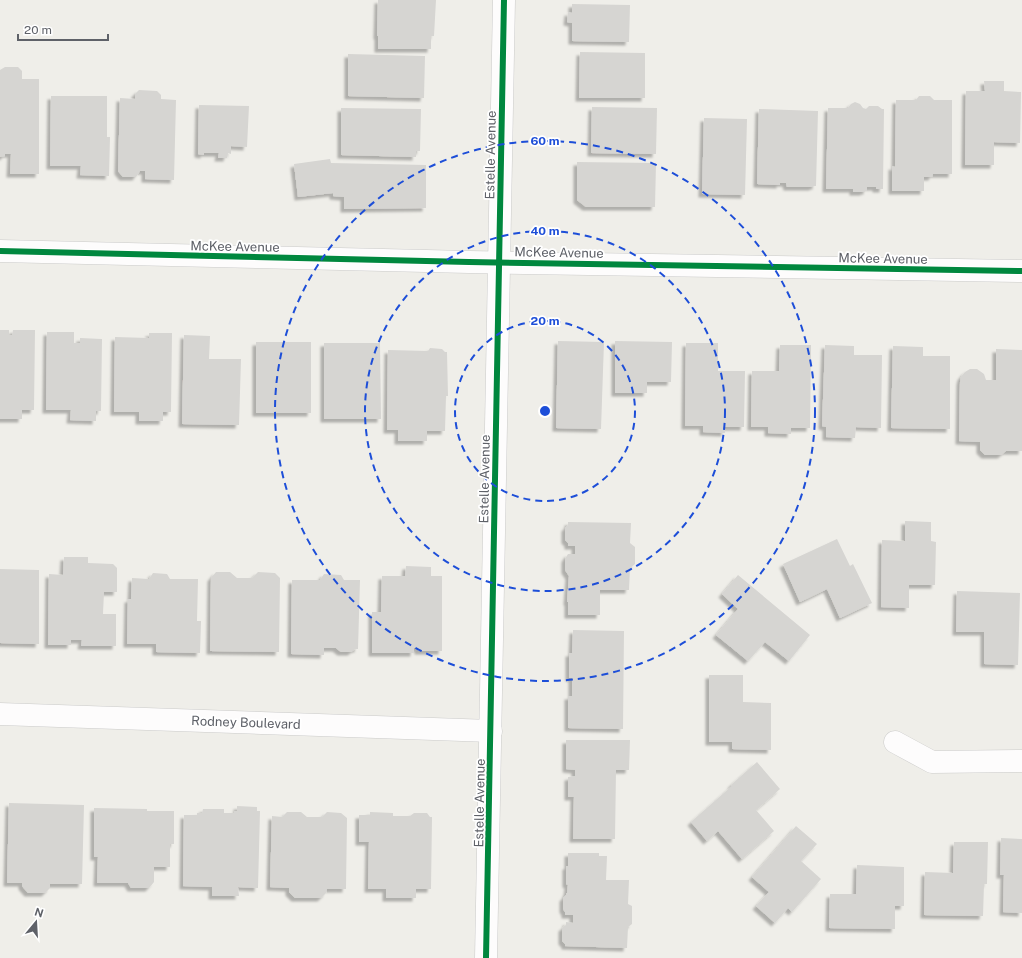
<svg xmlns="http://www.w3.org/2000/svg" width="1022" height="958" font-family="'Public Sans',sans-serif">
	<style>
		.building { fill: #d6d5d2; filter: url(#shadow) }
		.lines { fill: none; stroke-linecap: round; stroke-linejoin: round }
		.minor-casing { stroke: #cbcbca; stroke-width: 23 }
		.minor { stroke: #fdfcfc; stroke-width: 22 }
		.cycleway-casing { stroke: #fff; stroke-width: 8 }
		.cycleway { stroke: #00873e; stroke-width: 6 }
		.ring { fill: none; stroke: #1d4ed8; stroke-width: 2; stroke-dasharray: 7 5 }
		.labels { text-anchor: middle; stroke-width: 3.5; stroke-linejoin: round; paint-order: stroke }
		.street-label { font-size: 13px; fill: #5e6168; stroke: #fff }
		.centre { fill: #1d4ed8; stroke: #fff; stroke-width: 2 }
		.ring-label { font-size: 12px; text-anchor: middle; font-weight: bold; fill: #1d4ed8; stroke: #fff; stroke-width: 3.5; stroke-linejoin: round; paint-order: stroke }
	</style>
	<defs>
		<filter id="shadow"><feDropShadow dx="-3.5" dy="3.5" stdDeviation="1" flood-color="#0004"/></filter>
	</defs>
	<rect width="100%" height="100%" fill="#efeee9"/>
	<g class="building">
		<polygon points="378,0 436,0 434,36 431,36 431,49 378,49 378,36 377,36"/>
		<polygon points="572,4 630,5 629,42 572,41 572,23 567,22 568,12 572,13"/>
		<polygon points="580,52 645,53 645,98 579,98"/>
		<polygon points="348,54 425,56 424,98 348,96"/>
		<polygon points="5,67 18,67 22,71 22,79 39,79 39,174 10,174 11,154 5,154 5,156 0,157 0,70"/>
		<polygon points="984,81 1004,81 1004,91 1021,92 1020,143 994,142 994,165 965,165 966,91 985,91"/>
		<polygon points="139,90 157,91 161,95 161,99 176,100 174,180 145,179 145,171 140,171 136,177 123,177 118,171 120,98 135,99 135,94"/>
		<polygon points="51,96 107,96 107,137 110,137 109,176 80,175 81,166 50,166"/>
		<polygon points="919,96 930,96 934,100 952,100 952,174 933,174 932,177 924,177 924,191 892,191 892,166 895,167 896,100 916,100"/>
		<polygon points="855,102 860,104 863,108 866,109 869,106 878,106 882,109 884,109 883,189 876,189 876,187 867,187 867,191 864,191 864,192 853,192 853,189 826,189 828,108 848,108 851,104"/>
		<polygon points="199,105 249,106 247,147 231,146 231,154 228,153 227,158 218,158 219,153 204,153 204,155 198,154"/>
		<polygon points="592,107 657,108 656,154 591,153"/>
		<polygon points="341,108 421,109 420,151 416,151 416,157 341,155"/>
		<polygon points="759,109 818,111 816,186 813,186 813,187 787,187 786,183 780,183 780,185 757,184"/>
		<polygon points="704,118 747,119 745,195 702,194"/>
		<polygon points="330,159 331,163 426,165 426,208 344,209 344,197 333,196 333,193 298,197 294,164"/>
		<polygon points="577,162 656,163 655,207 586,207 577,200"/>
		<polygon points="0,330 9,330 9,335 12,335 13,330 35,330 34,410 22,410 22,419 0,419"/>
		<polygon points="47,332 74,332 74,343 80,343 80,338 102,339 101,411 96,411 96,421 70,420 71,410 46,410"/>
		<polygon points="149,333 172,333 171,412 163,412 163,421 139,421 139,412 114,412 115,337 149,338"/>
		<polygon points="184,335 210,336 209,359 241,359 239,425 182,424"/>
		<polygon points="558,341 604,342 601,429 556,428"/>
		<polygon points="615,341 672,342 671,382 647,382 647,393 615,393"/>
		<rect x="256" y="342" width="55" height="71"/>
		<polygon points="324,343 380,343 381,419 324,419"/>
		<polygon points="686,343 718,343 718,371 745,371 744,427 725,427 725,433 703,432 703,426 685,426"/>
		<polygon points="780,345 811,345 810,428 791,428 791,434 768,433 768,427 751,427 752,371 779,371"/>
		<polygon points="825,345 854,346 854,355 882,355 881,428 856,427 855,438 826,437 826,427 822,426"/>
		<polygon points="893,346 923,347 923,356 950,356 950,429 891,428"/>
		<polygon points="430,348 442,349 445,352 447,352 448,396 446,396 445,431 427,431 427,441 398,441 398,430 387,430 388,350 428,351"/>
		<polygon points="996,349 1022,350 1022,451 1006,451 1001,455 985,455 980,450 980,442 959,441 960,382 961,377 965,372 970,369 977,369 984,374 986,380 996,380"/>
		<polygon points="905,521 931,522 931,541 936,542 935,585 909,585 909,608 881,607 882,540 905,541"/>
		<polygon points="568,522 631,523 630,543 635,547 635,564 630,568 629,590 600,590 600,615 568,615 568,602 567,602 569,576 565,570 565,559 568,554 575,554 575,546 568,546 568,543 565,540 565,528 568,525"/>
		<polygon points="837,539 850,566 853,564 872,603 840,618 827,589 800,602 783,564"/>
		<polygon points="64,557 88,557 88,563 113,564 117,568 117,592 104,592 103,614 116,614 116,646 81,646 82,640 71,640 71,645 48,645 49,574 63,575"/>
		<polygon points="406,566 431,567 431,576 442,576 442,651 418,651 418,648 414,648 414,653 372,653 372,612 381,612 382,576 405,576"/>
		<polygon points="0,569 39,570 39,644 0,643"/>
		<polygon points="216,572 230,572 237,578 252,578 258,572 275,573 280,578 279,652 210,651 211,578"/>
		<polygon points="153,573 167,574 170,579 198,579 197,621 201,621 200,653 156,652 156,644 127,644 128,599 131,599 132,578 149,579"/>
		<polygon points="324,574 341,575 344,580 360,580 358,649 355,649 351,652 341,652 336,648 324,648 324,655 291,654 292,580 320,580"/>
		<polygon points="738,575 810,635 789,661 765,642 748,661 716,635 738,609 722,594"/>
		<polygon points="957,591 1020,593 1018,665 984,664 984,632 956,632"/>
		<polygon points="573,630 624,631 623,729 568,728 568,696 572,696 572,678 569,678 569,653 572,653"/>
		<polygon points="709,675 743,675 743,702 771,703 771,750 732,749 732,742 709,742"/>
		<polygon points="566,740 630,740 629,770 616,770 615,839 573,839 574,797 568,797 568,777 575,776 575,770 566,769"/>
		<polygon points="757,762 780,789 756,810 774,831 742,859 718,831 707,841 691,822 732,786 731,785"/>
		<polygon points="9,803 84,805 82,884 50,884 50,888 45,893 28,893 22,886 22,883 7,883"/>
		<polygon points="237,806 257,807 257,811 260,811 258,888 238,887 239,896 212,896 212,887 183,886 184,815 197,815 197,813 202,813 203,809 224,809 224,813 234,813 234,811 237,811"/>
		<polygon points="94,808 147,809 147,811 174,811 174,844 170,844 170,867 154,867 154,882 149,888 131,888 128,883 97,883 98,857 94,857"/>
		<polygon points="287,812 301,812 307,817 322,817 327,812 341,813 347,818 346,889 327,889 326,893 321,898 295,898 289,892 289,888 270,887 272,816 282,817"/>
		<polygon points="370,812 393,813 393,816 410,816 414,813 427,813 430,817 432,817 431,889 416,889 416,898 386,898 386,889 368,889 369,842 359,842 359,815 370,815"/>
		<polygon points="796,826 817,844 801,861 821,879 792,912 788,908 775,923 756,906 769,892 752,877"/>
		<polygon points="1001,838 1022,839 1022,913 1003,912 1004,875 1000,875"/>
		<polygon points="954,842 988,842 987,884 984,884 983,916 924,915 925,872 953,873"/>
		<polygon points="568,853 599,853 599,856 607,856 606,880 629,880 628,904 632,906 632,924 628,927 627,948 565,946 565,944 562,941 562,928 566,925 566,922 573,923 573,915 565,915 565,912 563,909 563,898 566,895 566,893 567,893 568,885 566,884 566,866 568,866"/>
		<polygon points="857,865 904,867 904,906 895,906 895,929 829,928 830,894 856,894"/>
	</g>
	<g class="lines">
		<defs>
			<g id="minor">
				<polyline points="0,251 469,262 1022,271"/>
				<polyline points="0,714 491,731"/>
				<polyline points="895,742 932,762 1022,761"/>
				<polyline points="486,958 504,0"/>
			</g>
		</defs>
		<use href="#minor" class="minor-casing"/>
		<use href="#minor" class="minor"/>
		<defs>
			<g id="cycleway">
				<polyline points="0,251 469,262 1022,271"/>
				<polyline points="486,958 504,0"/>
			</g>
		</defs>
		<use href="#cycleway" class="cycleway-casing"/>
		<use href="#cycleway" class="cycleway"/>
	</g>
	<g class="ring">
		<circle cx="545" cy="411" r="90"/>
		<circle cx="545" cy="411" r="180"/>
		<circle cx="545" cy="411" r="270"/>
	</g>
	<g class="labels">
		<g class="street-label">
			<text transform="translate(490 155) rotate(-89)" y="5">Estelle Avenue</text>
			<text transform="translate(235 246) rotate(1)" y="5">McKee Avenue</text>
			<text transform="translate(559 252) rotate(1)" y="5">McKee Avenue</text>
			<text transform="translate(883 258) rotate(1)" y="5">McKee Avenue</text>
			<text transform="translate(484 479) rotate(-89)" y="5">Estelle Avenue</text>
			<text transform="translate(246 722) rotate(2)" y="5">Rodney Boulevard</text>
			<text transform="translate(479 803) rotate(-89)" y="5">Estelle Avenue</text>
		</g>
	</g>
	<circle cx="545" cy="411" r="6" class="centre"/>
	<g class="ring-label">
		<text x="545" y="145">60 m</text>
		<text x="545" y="235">40 m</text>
		<text x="545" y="325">20 m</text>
	</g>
	<g transform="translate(36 922) rotate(18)" stroke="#ffffff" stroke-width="3" paint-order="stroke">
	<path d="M0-3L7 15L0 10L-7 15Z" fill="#5e6168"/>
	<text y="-6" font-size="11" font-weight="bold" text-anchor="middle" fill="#5e6168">N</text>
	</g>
	<path d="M18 34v6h90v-6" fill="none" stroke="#5e6168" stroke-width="2"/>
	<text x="24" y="34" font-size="12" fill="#5e6168" stroke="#ffffff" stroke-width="3" paint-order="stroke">20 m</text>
</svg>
